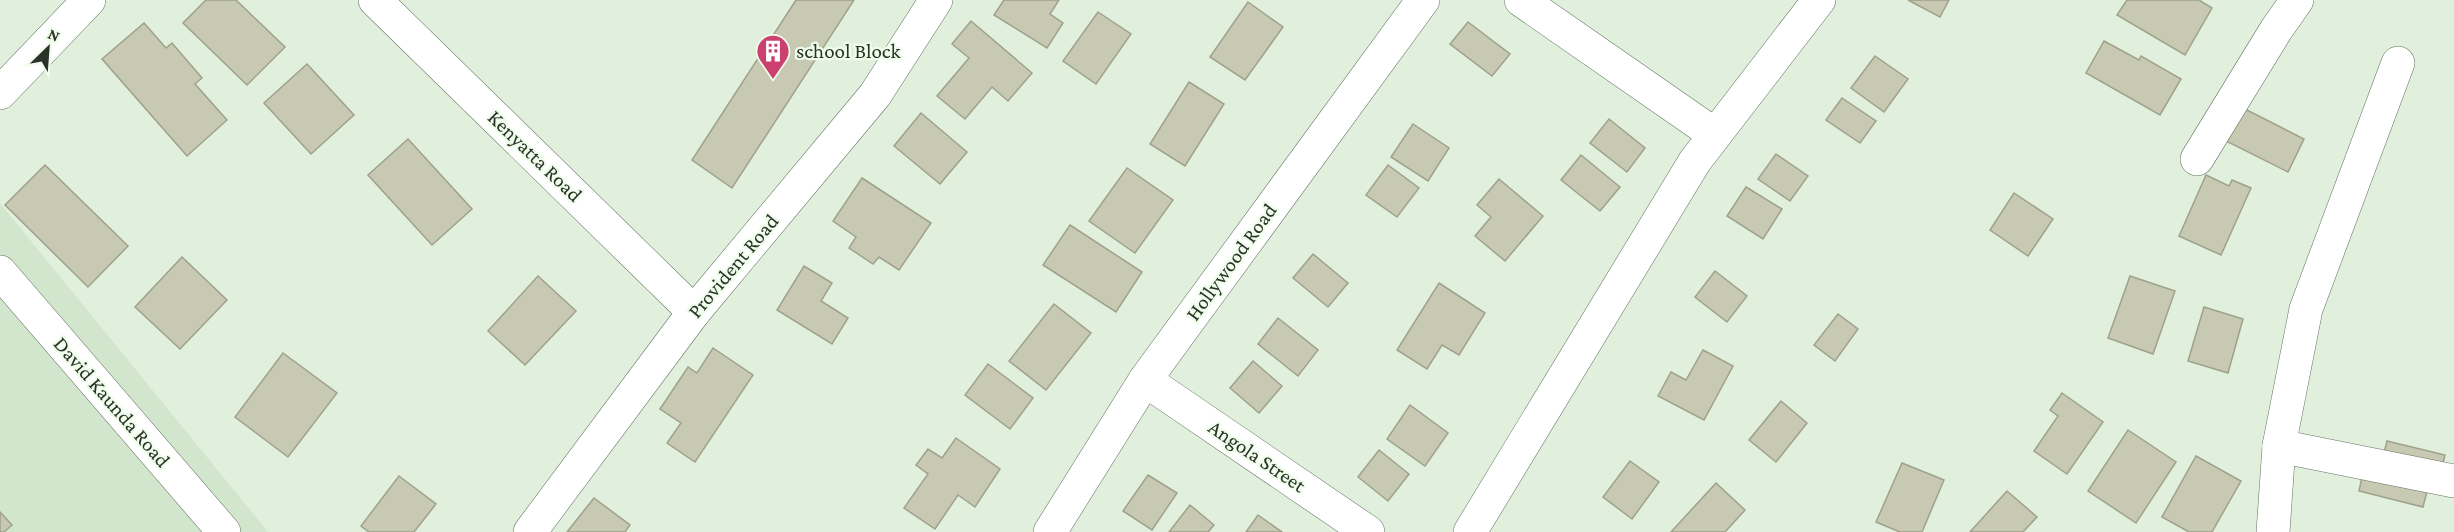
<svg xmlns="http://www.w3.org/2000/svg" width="2454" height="532" font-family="'Crimson Pro',serif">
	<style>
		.built { fill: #d1e6cc }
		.building { fill: #c7c9b3; stroke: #9fa18b; stroke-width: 1.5 }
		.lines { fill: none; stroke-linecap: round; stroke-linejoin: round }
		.minor-casing { stroke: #637160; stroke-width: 34 }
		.tertiary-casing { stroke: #637160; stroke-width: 34 }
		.minor { stroke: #fff; stroke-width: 33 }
		.tertiary { stroke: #fff; stroke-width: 33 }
		.labels { text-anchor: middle; stroke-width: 4.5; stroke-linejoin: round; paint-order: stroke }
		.poi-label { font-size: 21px; fill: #2c322a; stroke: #eefeea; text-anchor: start }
		.street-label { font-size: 21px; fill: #2c322a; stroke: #eefeea }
	</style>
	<rect width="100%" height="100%" fill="#e0f0dd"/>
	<polygon class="built" points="0,203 268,532 0,532"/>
	<g class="building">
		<polygon points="206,0 236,0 285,47 247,85 183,23"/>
		<polygon points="796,0 854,0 732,188 692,160"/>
		<polygon points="1004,0 1059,0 1050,14 1063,23 1047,48 994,15"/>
		<polygon points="1908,0 1949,0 1940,17"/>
		<polygon points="2127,0 2199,0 2212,8 2185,55 2117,15"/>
		<polygon points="1248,2 1283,27 1245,80 1210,57"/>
		<polygon points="1098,12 1131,34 1096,84 1063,61"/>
		<polygon points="971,21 1032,73 1008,101 992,87 965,119 937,96 969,58 952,44"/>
		<polygon points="1468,22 1510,54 1492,76 1450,44"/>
		<polygon points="144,23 166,48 172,43 202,78 195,84 227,120 187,156 102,59"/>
		<polygon points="2104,41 2139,60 2141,56 2181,79 2160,115 2086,73"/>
		<polygon points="1875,56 1908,79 1884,112 1851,88"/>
		<polygon points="307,64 354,115 311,154 264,103"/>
		<polygon points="1189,82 1224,104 1185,166 1150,144"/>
		<polygon points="1842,98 1876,121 1860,143 1826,120"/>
		<polygon points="2241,107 2304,139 2288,172 2224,140"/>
		<polygon points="921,113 967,152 940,184 894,146"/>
		<polygon points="1609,119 1645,148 1627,172 1590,143"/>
		<polygon points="1413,124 1449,148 1428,181 1391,157"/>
		<polygon points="408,139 472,209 432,245 368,175"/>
		<polygon points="1776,154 1808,176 1790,201 1758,179"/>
		<polygon points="1581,155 1620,187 1600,211 1561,180"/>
		<polygon points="45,165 128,246 88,287 5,205"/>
		<polygon points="1388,165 1419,188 1397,217 1366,195"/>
		<polygon points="1127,168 1173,200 1135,253 1089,221"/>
		<polygon points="2206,175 2229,186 2232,180 2251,188 2221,255 2179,236"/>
		<polygon points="862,178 931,223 899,270 879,257 873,264 849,248 856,237 833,221"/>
		<polygon points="1499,179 1543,216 1505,261 1475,236 1491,217 1477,205"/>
		<polygon points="1746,187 1782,209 1763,239 1727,216"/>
		<polygon points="2014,193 2053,219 2028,256 1990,230"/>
		<polygon points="1070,225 1142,272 1116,312 1043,265"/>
		<polygon points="1313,254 1348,283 1328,307 1293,278"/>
		<polygon points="182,257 227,300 180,349 135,307"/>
		<polygon points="804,266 832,283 821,301 848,318 832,344 777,310"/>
		<polygon points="1715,271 1747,296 1727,322 1695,297"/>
		<polygon points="538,276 576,311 525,365 488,331"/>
		<polygon points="2130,276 2175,291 2153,354 2108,338"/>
		<polygon points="1439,283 1485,313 1459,355 1442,345 1427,369 1397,350"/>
		<polygon points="1054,304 1091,333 1046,390 1009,361"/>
		<polygon points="2204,307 2243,319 2228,373 2188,361"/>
		<polygon points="1838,314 1858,329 1835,361 1814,345"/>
		<polygon points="1278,318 1318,350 1298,376 1258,344"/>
		<polygon points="713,348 753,375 695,462 667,443 681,423 660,409 688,367 697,373"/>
		<polygon points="1703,350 1733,366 1704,420 1658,396 1671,372 1686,380"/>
		<polygon points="283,353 337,393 288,457 235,417"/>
		<polygon points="1253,361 1282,386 1259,413 1230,388"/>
		<polygon points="988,364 1033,398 1010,429 965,395"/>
		<polygon points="2062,393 2103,422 2067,474 2034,451 2058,416 2050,410"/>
		<polygon points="1781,401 1807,423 1776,462 1749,440"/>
		<polygon points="1410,405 1448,433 1425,466 1387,439"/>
		<polygon points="2128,430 2176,462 2136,523 2088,491"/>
		<polygon points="956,438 1000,469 975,507 958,495 935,529 904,508 928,474 916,465 928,449 942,458"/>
		<polygon points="2387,441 2445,455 2440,475 2382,461"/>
		<polygon points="1379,450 1409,474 1388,501 1358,477"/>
		<polygon points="2196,456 2241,481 2212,532 2189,532 2162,517"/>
		<polygon points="1630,461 1659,482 1632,519 1603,497"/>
		<polygon points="1902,463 1944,480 1922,532 1900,532 1876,522"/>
		<polygon points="2364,468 2429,484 2423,507 2359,491"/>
		<polygon points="1148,475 1177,493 1152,530 1123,511"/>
		<polygon points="399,476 436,504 414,532 369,532 361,526"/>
		<polygon points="1716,483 1745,510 1725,532 1671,532"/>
		<polygon points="2007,491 2037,517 2023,532 1970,532"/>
		<polygon points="594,498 630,525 625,532 567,532"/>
		<polygon points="1190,505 1214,525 1208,532 1169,532"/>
		<polygon points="0,512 12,525 4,532 0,532"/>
		<polygon points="1258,515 1282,532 1246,532"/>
	</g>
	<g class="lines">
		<defs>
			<g id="minor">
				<polyline points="375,0 694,312"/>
				<polyline points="1521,0 1714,134"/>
				<polyline points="0,93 89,0"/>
				<polyline points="2197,159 2276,30 2297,0"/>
				<polyline points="1145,380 1368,532"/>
				<polyline points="2279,446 2454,481"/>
				<polyline points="530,532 694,312 875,95 936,0"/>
				<polyline points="1050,532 1145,380 1423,0"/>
				<polyline points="1470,532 1695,161 1819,0"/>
				<polyline points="2273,532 2279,446 2306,309 2398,63"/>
			</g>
			<polyline id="tertiary" points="0,272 224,532"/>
		</defs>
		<use href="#minor" class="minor-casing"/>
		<use href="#tertiary" class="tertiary-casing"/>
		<use href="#minor" class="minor"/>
		<use href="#tertiary" class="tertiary"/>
	</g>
	<defs>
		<symbol id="building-pin" viewBox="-11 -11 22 30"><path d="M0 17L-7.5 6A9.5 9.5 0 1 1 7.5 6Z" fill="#cc4070" stroke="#eefeea"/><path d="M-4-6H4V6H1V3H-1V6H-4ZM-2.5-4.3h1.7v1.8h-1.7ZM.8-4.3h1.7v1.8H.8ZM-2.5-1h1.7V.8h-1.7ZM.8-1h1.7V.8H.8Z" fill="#fff"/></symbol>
	</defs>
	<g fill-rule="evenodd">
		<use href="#building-pin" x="754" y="32" width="38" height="52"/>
	</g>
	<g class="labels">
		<g class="poi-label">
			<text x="796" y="58">school Block</text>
		</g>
		<g class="street-label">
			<text transform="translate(535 156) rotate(44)" y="7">Kenyatta Road</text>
			<text transform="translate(1231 262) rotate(-54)" y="7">Hollywood Road</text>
			<text transform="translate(733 266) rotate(-50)" y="7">Provident Road</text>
			<text transform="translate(112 402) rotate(49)" y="7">David Kaunda Road</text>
			<text transform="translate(1257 456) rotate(34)" y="7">Angola Street</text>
		</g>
	</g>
	<g transform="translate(48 48) rotate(25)" stroke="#eefeea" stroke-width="4.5" paint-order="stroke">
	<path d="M0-4.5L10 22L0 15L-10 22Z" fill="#2c322a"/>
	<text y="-9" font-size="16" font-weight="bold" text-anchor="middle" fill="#2c322a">N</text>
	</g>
</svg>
